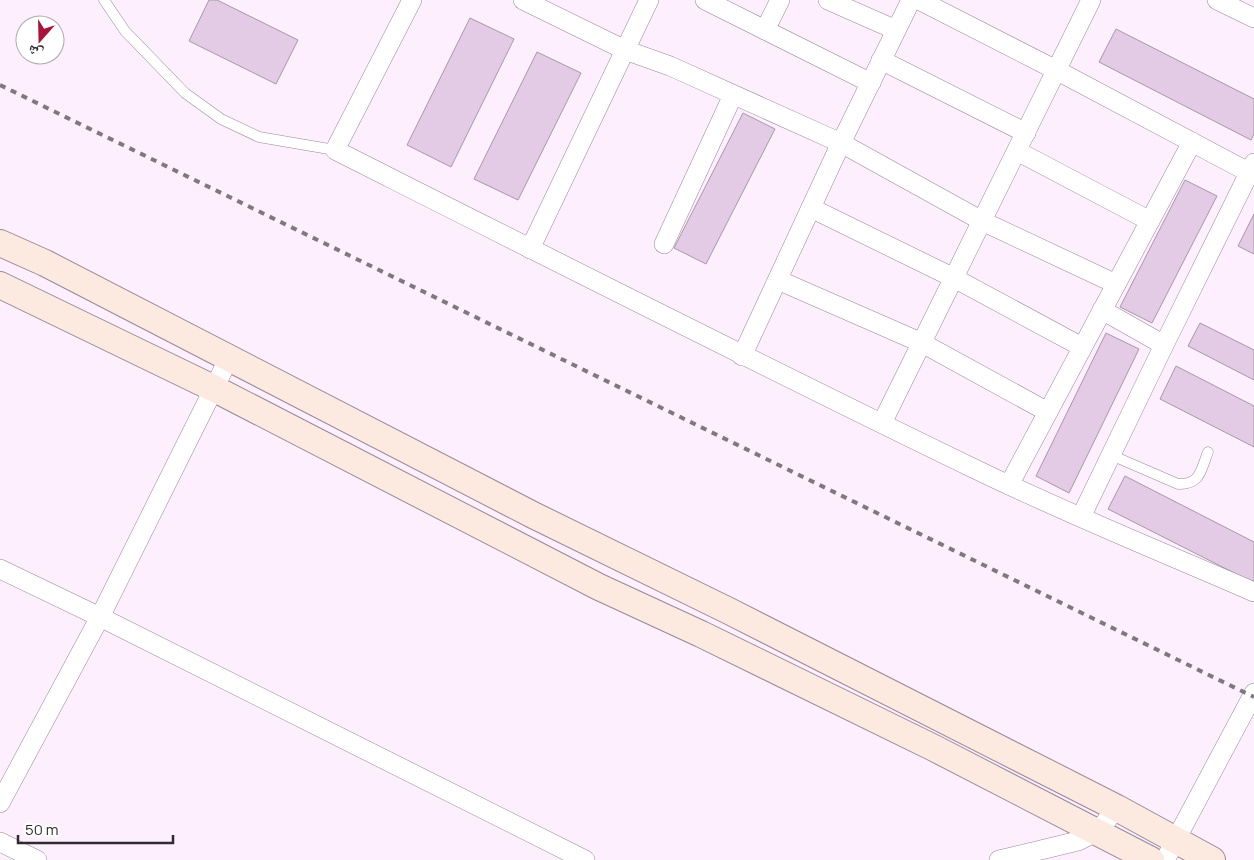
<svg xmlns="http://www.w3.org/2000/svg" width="1254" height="860" font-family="Manrope,'Noto Naskh Arabic',sans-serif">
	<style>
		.building { fill: #e4cbe5; stroke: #a797a8 }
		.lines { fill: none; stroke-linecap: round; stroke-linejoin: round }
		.lane-casing { stroke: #988999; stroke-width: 11 }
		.street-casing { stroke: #988999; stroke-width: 20 }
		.secondary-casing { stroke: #988999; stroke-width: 28 }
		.lane { stroke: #fff; stroke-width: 10 }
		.street { stroke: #fff; stroke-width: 19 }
		.secondary { stroke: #fce9e0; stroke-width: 26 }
		.rail { stroke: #807781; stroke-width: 4; stroke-dasharray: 6 6; stroke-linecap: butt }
	</style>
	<rect width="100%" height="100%" fill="#fdeffd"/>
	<g class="building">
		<polygon points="209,0 217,0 298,40 276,84 189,41"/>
		<polygon points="470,18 514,39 451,167 407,145"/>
		<polygon points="1116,29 1254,99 1254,134 1251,140 1099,62"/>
		<polygon points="537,52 581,73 518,200 474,179"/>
		<polygon points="743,113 775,129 706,264 674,248"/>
		<polygon points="1185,180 1217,196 1152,323 1120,307"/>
		<polygon points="1254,214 1254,254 1238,246"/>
		<polygon points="1200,323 1254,350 1254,380 1188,346"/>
		<polygon points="1106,333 1139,349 1069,493 1036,476"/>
		<polygon points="1176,366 1254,406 1254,447 1160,399"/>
		<polygon points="1125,476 1254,542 1254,583 1108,509"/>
	</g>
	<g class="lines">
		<defs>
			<g id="lane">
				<polyline points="104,0 125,31 185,93 221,119 259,137 335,150"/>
				<path d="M1111 455 1178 484C1201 485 1201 469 1208 452"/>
			</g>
			<g id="street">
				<path d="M412 0 335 150C549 258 762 366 977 470 1068 514 1162 552 1254 592"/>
				<polyline points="523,0 625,50 670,66 841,143 982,221 1116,284"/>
				<polyline points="705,0 871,83"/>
				<polyline points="828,0 896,30"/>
				<polyline points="919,0 1056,70 1254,175"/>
				<polyline points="1217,0 1254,18"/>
				<polyline points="765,30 780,0"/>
				<polyline points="881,60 1026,133"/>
				<polyline points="1017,151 1150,221"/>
				<polyline points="811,208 954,278 1082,347"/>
				<polyline points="664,244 733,95"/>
				<polyline points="530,249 649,0"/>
				<polyline points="778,280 922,343 1048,412"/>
				<polyline points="1102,310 1164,345"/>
				<polyline points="742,356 841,143 911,0"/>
				<polyline points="882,423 1091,0"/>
				<polyline points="1009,485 1192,142"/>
				<polyline points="1081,517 1164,345 1254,163"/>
				<polyline points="0,569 100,617 585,860"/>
				<polyline points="0,803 100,617 229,358"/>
				<polyline points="0,842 37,860"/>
				<polyline points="999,860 1078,841 1098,831 1117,808"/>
				<polyline points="1165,860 1254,693"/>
			</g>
			<g id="secondary">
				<polyline points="0,243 45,263 533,515 729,611 1117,808 1212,860"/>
				<polyline points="0,285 215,389 599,587 701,634 934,748 1151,860"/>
			</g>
		</defs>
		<use href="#lane" class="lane-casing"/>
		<use href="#street" class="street-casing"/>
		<use href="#secondary" class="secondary-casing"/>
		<use href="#lane" class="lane"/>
		<use href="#street" class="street"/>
		<use href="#secondary" class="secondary"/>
		<polyline class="rail" points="0,85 1254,697"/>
	</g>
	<g transform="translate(40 40) rotate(200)"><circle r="24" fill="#ffffff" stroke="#aca9ac"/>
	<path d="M0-4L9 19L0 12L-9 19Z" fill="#a9123c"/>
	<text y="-8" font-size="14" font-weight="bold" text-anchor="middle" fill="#2f2930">ش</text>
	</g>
	<path d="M18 835v8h155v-8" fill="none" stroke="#2f2930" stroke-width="2.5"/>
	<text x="25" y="835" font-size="15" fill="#2f2930" stroke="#ffffff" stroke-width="4" paint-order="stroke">50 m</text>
</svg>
